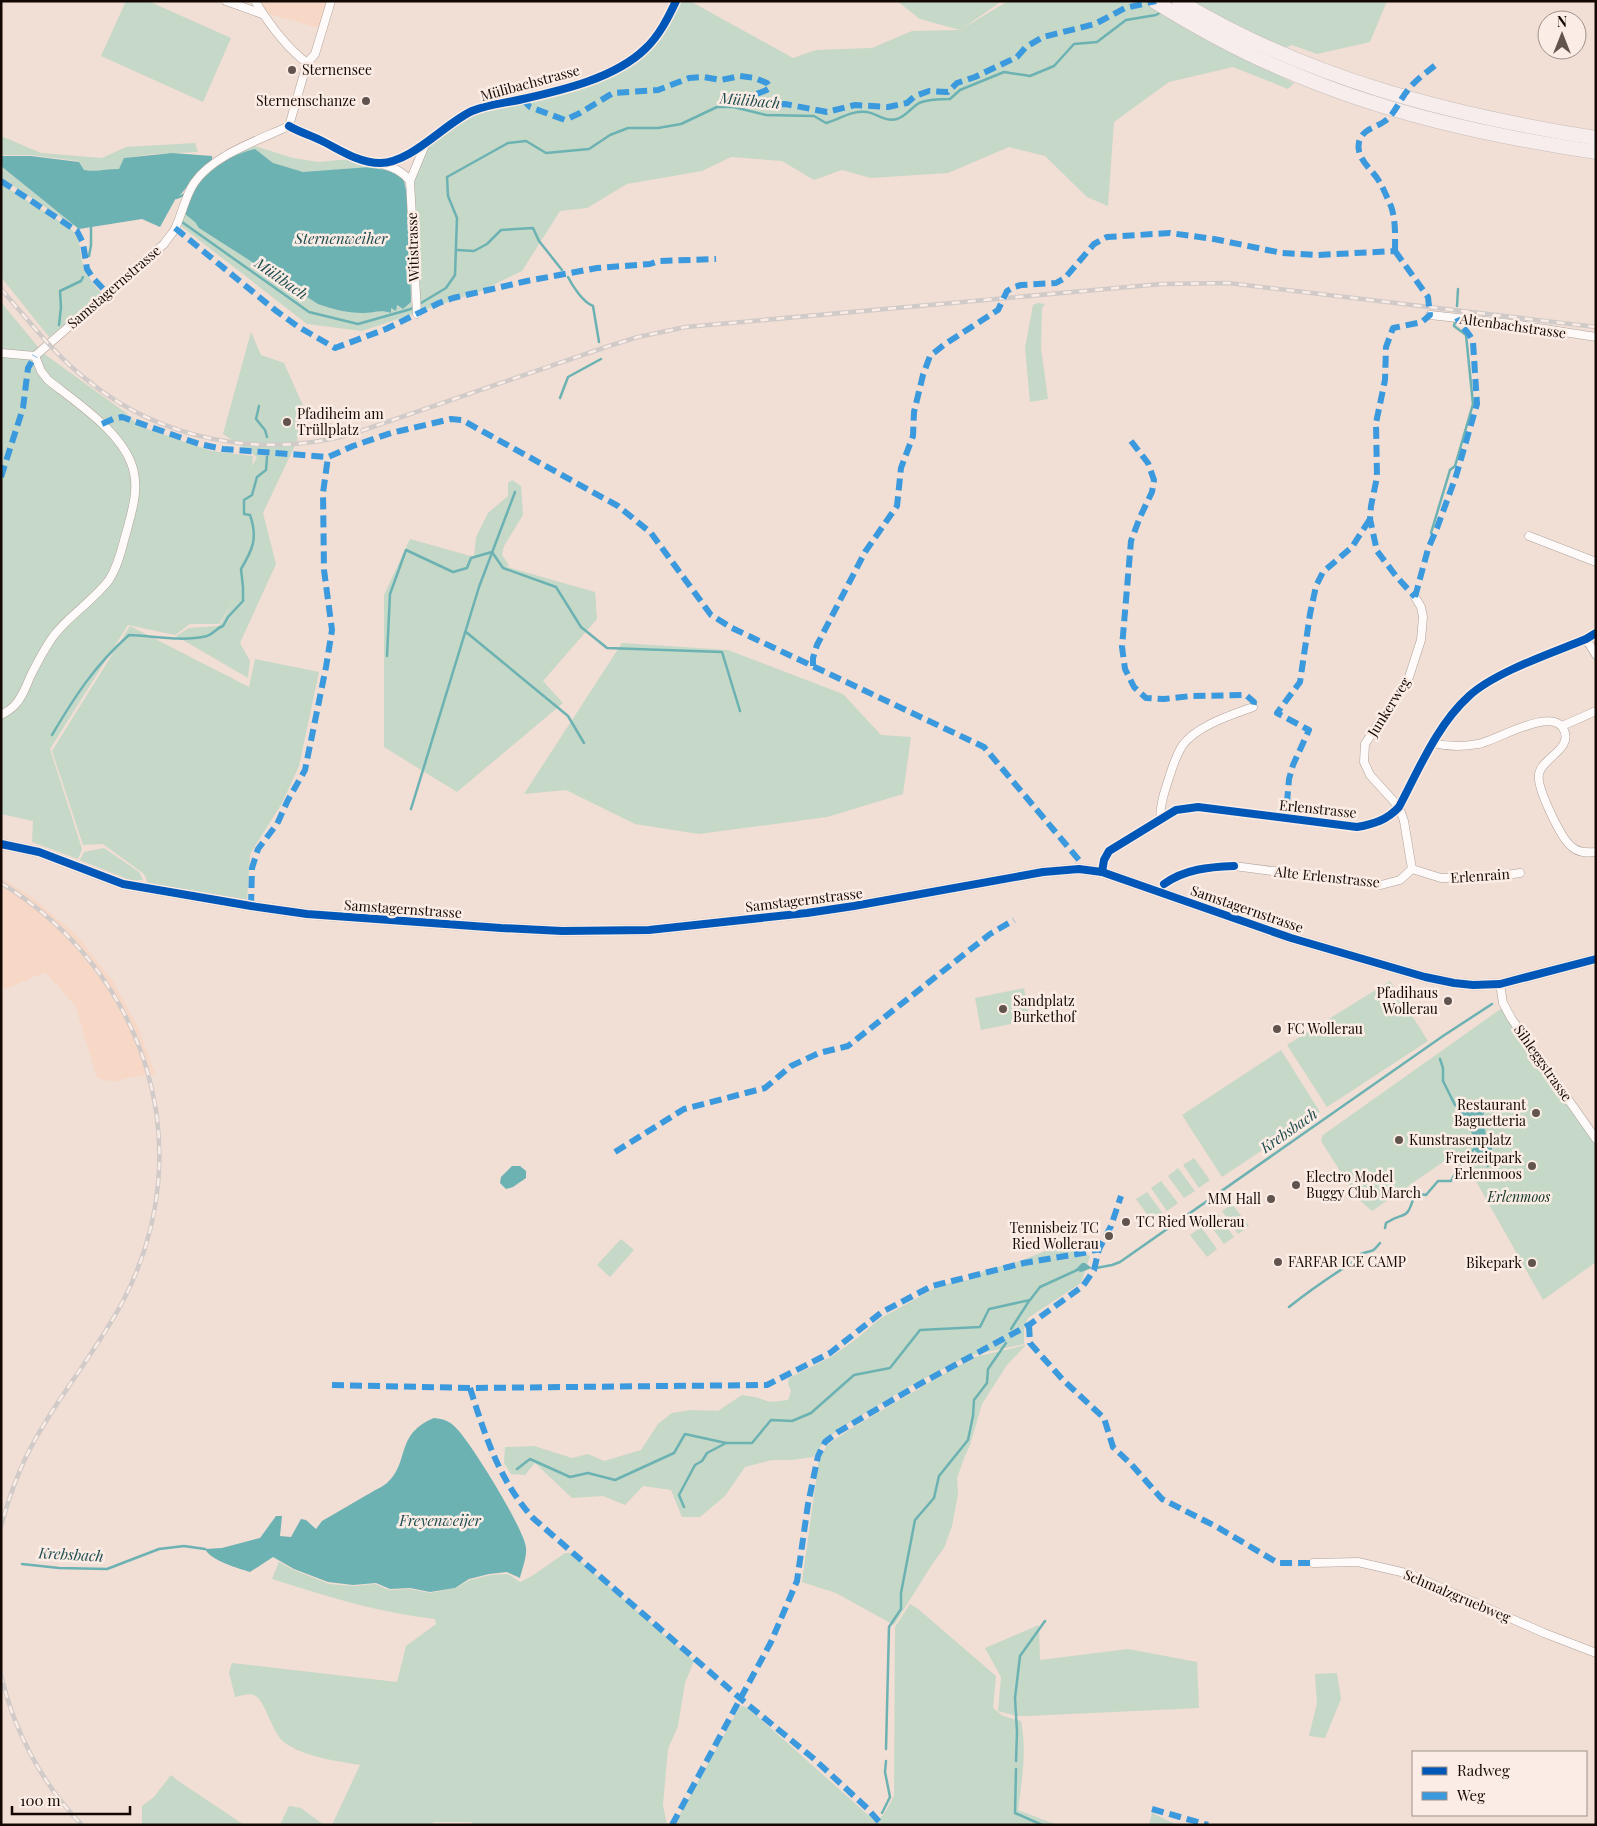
<svg xmlns="http://www.w3.org/2000/svg" width="1597" height="1826" font-family="'Playfair Display',serif">
	<style>
		.built { fill: #f7d8c6 }
		.green { fill: #c6d8c7 }
		.water { fill: #6cb2b3 }
		.lines { fill: none; stroke-linecap: round; stroke-linejoin: round }
		.stream { stroke: #6cb2b3; stroke-width: 2.5 }
		.minor-casing { stroke: #b0a29a; stroke-width: 9 }
		.tertiary-casing { stroke: #b0a29a; stroke-width: 11 }
		.motorway-casing { stroke: #c6bdb9; stroke-width: 15 }
		.minor { stroke: #fdfaf9; stroke-width: 8 }
		.tertiary { stroke: #fdfaf9; stroke-width: 10 }
		.motorway { stroke: #f7edec; stroke-width: 14 }
		.rail-casing { stroke: #d0cac8; stroke-width: 4.5 }
		.rail { stroke: #fbede5; stroke-width: 2.5; stroke-dasharray: 8; stroke-linecap: butt }
		.quiet { stroke: #3b99dd; stroke-width: 6; stroke-dasharray: 12 6; stroke-linecap: butt }
		.cycleway-casing { stroke: #fbede5; stroke-width: 11 }
		.cycleway { stroke: #0057b8; stroke-width: 8 }
		.poi-dot { fill: #61534d; stroke: #fbede5; stroke-width: 2 }
		.labels { text-anchor: middle; stroke-width: 5; stroke-linejoin: round; paint-order: stroke }
		.poi-label { font-size: 14px; fill: #130804; stroke: #fbede5; text-anchor: start }
		.street-label { font-size: 14px; fill: #130804; stroke: #fbede5 }
		.park-label { font-size: 14px; font-style: italic; fill: #0e3324; stroke: #fbede5 }
		.water-label { font-size: 15px; font-style: italic; fill: #1d4b4e; stroke: #fbede5 }
	</style>
	<rect width="100%" height="100%" fill="#f1ded4"/>
	<g class="built">
		<polygon points="258,1 328,1 319,28 266,13"/>
		<polygon points="1,878 33,898 79,938 112,980 138,1027 155,1074 131,1077 114,1082 97,1078 75,1005 45,972 6,989 1,988"/>
	</g>
	<g class="green">
		<polygon points="126,1 148,1 231,38 203,102 101,56"/>
		<polygon points="678,1 690,1 793,58 816,50 872,48 912,31 960,30 920,19 897,1 1002,1 960,30 1008,1 1387,1 1370,42 1317,54 1292,45 1252,62 1294,83 1288,89 1233,67 1169,82 1114,122 1108,206 1087,197 1045,156 1009,147 948,173 871,178 842,170 814,180 782,161 731,157 702,171 627,184 587,208 560,211 522,271 481,291 362,331 307,324 181,226 185,214 306,297 338,310 363,313 384,310 391,313 391,307 396,311 396,305 403,309 404,306 417,299 416,216 412,183 425,149 431,142 469,115 527,101 605,77 652,46"/>
		<path d="M1 136 41 153 102 158 126 147 195 143 198 152 154 154 125 158 119 170C106 169 95 172 83 170L78 161 31 155H1Z"/>
		<polygon points="252,145 293,158 318,162 351,159 393,169 403,176 309,173 281,168 251,152 218,162"/>
		<polygon points="1,166 79,229 1,178"/>
		<path d="M1 184 69 227C85 243 77 250 84 267 88 278 95 286 102 294L49 337 1 277Z"/>
		<polygon points="1,302 43,353 126,413 139,426 211,451 253,456 252,466 257,457 223,434 251,332 261,355 284,363 304,408 297,441 263,513 276,564 240,643 250,661 248,678 176,636 189,628 219,626 235,599 219,624 190,624 175,635 128,625 50,749 82,849 78,859 32,842 33,821 1,814"/>
		<polygon points="1038,303 1045,304 1042,308 1041,348 1048,399 1030,402 1025,348 1033,305"/>
		<polygon points="512,480 521,486 523,515 504,546 502,555 509,565 507,567 595,592 597,619 543,681 563,703 457,792 384,747 384,595 410,539 474,557 476,537 488,513 508,496 508,483"/>
		<polygon points="130,626 249,687 255,659 319,672 299,766 282,803 250,854 247,900 148,883 144,874 103,844 83,845 52,751"/>
		<polygon points="622,643 728,650 843,694 881,735 911,737 903,794 827,817 699,834 635,824 566,790 524,794"/>
		<polygon points="104,848 139,872 143,880 130,880 80,860 84,852"/>
		<polygon points="1390,981 1428,1041 1327,1107 1287,1045"/>
		<polygon points="1024,988 1030,1020 981,1030 975,998"/>
		<polygon points="1502,1008 1596,1140 1596,1262 1543,1300 1459,1151 1372,1211 1358,1199 1321,1141 1323,1135"/>
		<polygon points="1281,1050 1320,1112 1222,1177 1182,1115"/>
		<polygon points="1194,1158 1210,1180 1199,1188 1183,1165"/>
		<polygon points="1178,1168 1195,1191 1184,1198 1168,1176"/>
		<polygon points="1161,1181 1178,1203 1167,1211 1151,1188"/>
		<polygon points="1147,1192 1163,1214 1152,1221 1136,1199"/>
		<polygon points="1232,1204 1249,1226 1238,1234 1222,1211"/>
		<polygon points="1218,1214 1234,1237 1224,1244 1208,1222"/>
		<polygon points="1201,1227 1217,1249 1207,1257 1190,1235"/>
		<polygon points="621,1239 634,1250 610,1277 597,1265"/>
		<polygon points="1056,1247 1090,1256 1081,1283 1028,1318 1024,1329 1024,1344 968,1356 908,1387 839,1429 824,1442 813,1457 791,1460 772,1460 745,1467 725,1496 700,1517 682,1517 671,1490 643,1486 625,1505 603,1496 572,1498 535,1463 525,1475 511,1474 504,1463 505,1447 534,1446 572,1458 588,1454 604,1461 641,1450 658,1424 672,1413 692,1410 718,1411 742,1395 755,1397 770,1402 788,1400 791,1391 788,1384 789,1378 831,1357 855,1340 881,1318 941,1285 968,1280 986,1270 1017,1262"/>
		<polygon points="1026,1345 1007,1365 982,1404 970,1445 964,1458 957,1478 958,1494 952,1526 944,1548 933,1563 894,1625 836,1593 802,1582 819,1459 828,1444 852,1428 951,1370 975,1357"/>
		<path d="M565 1553H571L694 1661 685 1683 678 1726 668 1749 663 1805 667 1825H474L471 1822H433L432 1825H332L360 1765C337 1761 305 1757 285 1743 271 1733 266 1700 254 1695 249 1693 240 1696 235 1697L229 1672 232 1663 397 1682 406 1646 436 1624 435 1619C380 1613 325 1596 272 1579L279 1562 294 1570 329 1584 354 1586 375 1584 389 1590 410 1589 430 1593 456 1588 470 1580 491 1575 508 1574 520 1582 532 1576Z"/>
		<path d="M910 1604 917 1608 996 1676 993 1708 1003 1716 1021 1721C1027 1752 1022 1779 1018 1810L1057 1825H674L739 1708 743 1706 748 1708 876 1822 884 1814 894 1796 895 1627Z"/>
		<polygon points="1039,1625 1040,1660 1128,1649 1197,1662 1199,1708 1027,1716 1017,1716 998,1711 1001,1677 985,1648"/>
		<polygon points="1337,1673 1341,1699 1325,1738 1309,1736 1317,1703 1315,1674"/>
		<polygon points="171,1775 177,1780 244,1825 142,1825 142,1806 154,1797"/>
		<polygon points="289,1806 301,1808 324,1825 280,1825"/>
		<polygon points="1152,1813 1177,1825 1149,1825"/>
	</g>
	<g class="water">
		<path d="M255 149 273 163 303 172 370 167 390 171 403 177 409 202 411 302 403 309 397 305 396 311 391 308V313C381 309 373 313 363 313 347 313 332 309 318 304L199 228 195 222 185 214C191 181 223 156 255 149Z"/>
		<path d="M172 153 212 156V162L195 176 182 193 176 198 160 227 142 219 79 229 1 166V156H31L79 162 84 170C96 172 106 169 119 169L124 158Z"/>
		<polygon points="1455,1105 1485,1106 1483,1118 1486,1136 1491,1144 1493,1154 1488,1168 1474,1149 1474,1137"/>
		<polygon points="512,1166 520,1166 526,1171 526,1178 513,1187 506,1189 500,1183 501,1177"/>
		<polygon points="1082,1263 1085,1263 1092,1268 1081,1272 1075,1270"/>
		<path d="M434 1418C444 1419 450 1421 457 1429 471 1443 525 1530 526 1548 527 1557 522 1569 520 1578L507 1572 489 1574 469 1579 455 1588 430 1592 410 1588 390 1589 376 1583 353 1585 328 1582 294 1569 273 1557 250 1572C238 1568 211 1561 205 1549L222 1548 260 1538 276 1516H282L280 1536 291 1537 301 1519 306 1520 316 1529 322 1521C339 1511 355 1502 372 1492 377 1489 384 1486 388 1482 410 1461 395 1434 434 1418Z"/>
	</g>
	<g class="lines">
		<g class="stream">
			<polyline points="176,198 186,194"/>
			<path d="M182 222 309 312 358 324 411 309 446 288 455 275 457 218 448 196 447 177 508 143 526 141 546 153 589 149 610 135 628 128H658L681 124 717 107H733L766 115 814 116 826 123C840 119 852 110 867 112 879 114 884 122 897 119 905 117 911 108 919 103 928 99 940 99 950 99L960 90 1004 72 1030 76 1054 66 1074 44 1097 42 1126 20 1156 15 1161 12"/>
			<polyline points="457,250 474,251 487,244 501,230 533,228 539,241 562,270"/>
			<polyline points="89,256 91,245 91,227"/>
			<path d="M568 277C573 287 583 302 593 306L599 342"/>
			<polyline points="1457,306 1458,289"/>
			<polyline points="59,325 61,307 60,291 81,281 83,277"/>
			<polyline points="560,398 568,377 601,359"/>
			<polyline points="259,406 256,419 265,430 267,437"/>
			<polyline points="1431,533 1450,470 1455,466 1473,404 1466,335 1454,326 1455,322"/>
			<polyline points="466,632 568,716 584,743"/>
			<polyline points="387,656 390,594 406,550 453,572 467,568 471,558 492,552 503,568 556,587 581,627 607,648 722,652 740,711"/>
			<path d="M52 735C75 696 95 665 129 635 155 636 181 642 207 636 214 634 216 628 223 626L228 617 243 601V587L241 569C253 549 258 538 250 515L244 514V500L252 495 257 477 266 470 267 457"/>
			<polyline points="411,809 479,587 515,492"/>
			<polyline points="1440,1059 1443,1068 1443,1081 1455,1105"/>
			<path d="M1385 1228 1386 1223C1404 1211 1407 1222 1414 1196L1420 1194 1426 1195 1438 1181H1451L1459 1166 1474 1149"/>
			<polyline points="1096,1268 1112,1265 1120,1262 1443,1036 1492,1004"/>
			<path d="M1289 1307C1309 1291 1331 1276 1353 1262 1356 1260 1358 1256 1361 1254 1373 1249 1370 1255 1380 1243"/>
			<polyline points="1011,1329 1029,1301"/>
			<polyline points="517,1469 530,1459 570,1477 588,1473 615,1480 674,1453 685,1434 726,1443 752,1443 771,1420 792,1421 811,1413 854,1375 890,1368 920,1330 980,1327 989,1309 1030,1300 1040,1287 1077,1270"/>
			<polyline points="684,1507 679,1495 695,1465 702,1461 707,1453 726,1443"/>
			<polyline points="22,1564 59,1568 107,1569 159,1549 184,1546 205,1549"/>
			<polyline points="886,1749 889,1627 901,1609 901,1593 915,1520 934,1498 939,1476 968,1440 973,1416 974,1400 987,1383 988,1369 1006,1343"/>
			<polyline points="1016,1761 1017,1732 1015,1698 1020,1656 1045,1621"/>
			<polyline points="1016,1769 1015,1813 1042,1825"/>
			<polyline points="882,1813 890,1797 885,1772 886,1761"/>
		</g>
		<defs>
			<g id="minor">
				<polyline points="226,1 262,14"/>
				<path d="M255 1C269 24 286 47 307 63"/>
				<path d="M289 126C299 132 310 135 320 140 339 149 358 163 380 163 411 163 444 124 472 111 488 104 506 103 523 99 563 90 615 78 645 49 659 36 668 18 676 1"/>
				<polyline points="289,126 307,63 315,54 331,1"/>
				<path d="M382 164C394 168 402 171 410 181"/>
				<polyline points="417,314 410,181 425,145"/>
				<polyline points="1430,315 1513,324 1596,337"/>
				<path d="M1 353 35 356 164 244C167 239 172 234 175 229 182 214 185 197 194 183 213 155 259 140 289 126"/>
				<polyline points="1529,536 1596,562"/>
				<polyline points="1586,639 1596,655"/>
				<path d="M1 715C5 713 10 710 14 706 22 698 26 687 30 677 38 661 45 647 55 634 71 614 94 600 109 580 119 565 122 546 127 530 132 511 138 492 134 473 127 435 77 403 48 380L41 371 35 356"/>
				<polyline points="1562,726 1596,711"/>
				<path d="M1433 743C1448 747 1462 747 1478 744 1496 741 1550 707 1563 728 1575 749 1542 757 1539 774 1536 787 1561 838 1571 846 1578 853 1587 853 1596 852"/>
				<path d="M1160 820C1160 805 1164 793 1169 778 1172 768 1176 756 1182 746 1196 726 1231 715 1253 707"/>
				<polyline points="1234,866 1381,885 1400,880 1412,869 1404,821 1399,807 1370,775 1364,762 1365,744 1409,677 1421,640 1423,617 1421,607 1415,597"/>
				<polyline points="1412,869 1441,878 1493,877 1520,873"/>
				<path d="M1102 872 1104 860 1109 851 1176 810 1198 807 1357 827C1374 824 1387 820 1399 807 1419 769 1437 725 1469 696 1495 672 1552 653 1586 639L1596 633"/>
				<polyline points="1500,984 1503,1003 1511,1018 1596,1139"/>
				<polyline points="1313,1563 1358,1562 1410,1574 1544,1633 1596,1653"/>
			</g>
			<polyline id="tertiary" points="1,844 39,852 123,884 251,906 307,914 501,928 562,931 649,930 807,913 854,906 1043,872 1079,869 1102,872 1291,938 1425,977 1454,983 1473,985 1500,984 1596,959"/>
			<g id="motorway">
				<path d="M1154 1C1196 27 1239 51 1285 70 1383 113 1490 136 1596 152"/>
				<path d="M1179 1C1306 78 1450 115 1596 138"/>
			</g>
		</defs>
		<use href="#minor" class="minor-casing"/>
		<use href="#tertiary" class="tertiary-casing"/>
		<use href="#motorway" class="motorway-casing"/>
		<use href="#minor" class="minor"/>
		<use href="#tertiary" class="tertiary"/>
		<use href="#motorway" class="motorway"/>
		<defs>
			<g id="rail">
				<path d="M1 289C29 321 54 354 87 380 161 440 260 459 352 434L609 346 638 337 686 327 1161 284 1228 283 1596 327"/>
				<path d="M1 883C146 972 203 1148 123 1301 94 1356 52 1403 25 1459 15 1481 7 1503 1 1527"/>
				<path d="M1 1675C14 1731 42 1784 82 1825"/>
			</g>
		</defs>
		<use href="#rail" class="rail-casing"/>
		<use href="#rail" class="rail"/>
		<g class="quiet">
			<path d="M522 99 530 107 565 120 580 113 613 93 658 90 689 78 703 77 721 80 740 76 755 78 767 83 770 88C763 93 755 92 750 100L752 104 767 106 785 104 827 112 855 105 888 107 907 103 915 96 929 91 948 92 957 83 975 77 1017 57 1026 47 1043 37 1095 24 1125 8 1156 1"/>
			<polyline points="1,181 77,231 83,243 87,269 93,278 108,294"/>
			<polyline points="175,228 275,310 297,326 335,348 386,329 439,303 453,298 527,281 597,268 650,264 659,261 716,259"/>
			<polyline points="1395,251 1428,297 1430,315 1422,322 1393,328 1386,347 1385,380 1376,423 1377,477 1371,506 1370,519 1377,551 1396,576 1415,597"/>
			<path d="M1395 251C1395 236 1396 221 1391 206 1387 198 1384 189 1379 181 1372 169 1355 158 1359 142 1363 128 1376 128 1385 121 1395 114 1400 99 1408 90 1416 79 1429 71 1439 62"/>
			<polyline points="102,424 113,419 122,417 199,444 223,449 328,457 353,446 391,433 451,419 462,420 618,506 651,533 711,615 732,628 984,747 1079,860 1079,869"/>
			<polyline points="1131,441 1148,463 1154,480 1152,492 1140,517 1131,541 1122,647 1125,669 1134,687 1146,698 1164,699 1191,696 1246,695 1254,702 1253,707"/>
			<polyline points="1,477 23,408 28,368 35,356"/>
			<path d="M1415 597 1428 549 1437 528 1456 476 1477 404 1473 342C1470 333 1461 327 1457 318"/>
			<polyline points="813,666 813,658 817,645 865,552 897,506 901,468 913,436 914,412 923,375 930,356 945,344 998,310 1007,291 1014,287 1021,285 1056,283 1065,278 1094,244 1107,237 1170,233 1214,239 1282,253 1317,255 1395,251"/>
			<polyline points="1293,815 1286,814 1289,779 1293,765 1309,730 1277,713 1300,682 1310,614 1316,586 1323,572 1352,547 1370,519"/>
			<polyline points="251,906 252,868 258,849 277,824 288,800 305,770 326,667 332,630 324,570 323,493 328,457"/>
			<polyline points="615,1152 684,1109 765,1088 791,1066 819,1053 848,1046 990,934 1014,920"/>
			<polyline points="1029,1325 1030,1343 1063,1380 1104,1418 1113,1447 1131,1464 1162,1499 1217,1527 1278,1563 1313,1563"/>
			<polyline points="332,1385 470,1388 767,1385 830,1353 882,1312 932,1286 1024,1263 1083,1253 1099,1249"/>
			<path d="M470 1388C485 1435 499 1481 534 1519L741 1699 813 1758 867 1808 882 1825"/>
			<polyline points="1152,1809 1208,1825"/>
			<polyline points="672,1825 771,1642 797,1581 808,1504 818,1456 825,1442 838,1432 918,1385 1029,1325 1083,1286 1094,1270 1099,1249 1111,1226 1121,1196"/>
		</g>
		<defs>
			<g id="cycleway">
				<path d="M289 126C299 132 310 135 320 140 339 149 358 163 380 163 411 163 444 124 472 111 488 104 506 103 523 99 563 90 615 78 645 49 659 36 668 18 676 1"/>
				<polyline points="1,844 39,852 123,884 251,906 307,914 501,928 562,931 649,930 807,913 854,906 1043,872 1079,869 1102,872 1291,938 1425,977 1454,983 1473,985 1500,984 1596,959"/>
				<path d="M1102 872 1104 860 1109 851 1176 810 1198 807 1357 827C1374 824 1387 820 1399 807 1419 769 1437 725 1469 696 1495 672 1552 653 1586 639L1596 633"/>
				<path d="M1164 884C1185 869 1209 867 1234 866"/>
			</g>
		</defs>
		<use href="#cycleway" class="cycleway-casing"/>
		<use href="#cycleway" class="cycleway"/>
	</g>
	<g class="poi-dot">
		<circle cx="292" cy="70" r="5"/>
		<circle cx="366" cy="101" r="5"/>
		<circle cx="287" cy="422" r="5"/>
		<circle cx="1448" cy="1001" r="5"/>
		<circle cx="1003" cy="1009" r="5"/>
		<circle cx="1277" cy="1029" r="5"/>
		<circle cx="1536" cy="1113" r="5"/>
		<circle cx="1399" cy="1140" r="5"/>
		<circle cx="1532" cy="1166" r="5"/>
		<circle cx="1296" cy="1185" r="5"/>
		<circle cx="1271" cy="1199" r="5"/>
		<circle cx="1126" cy="1222" r="5"/>
		<circle cx="1109" cy="1236" r="5"/>
		<circle cx="1278" cy="1262" r="5"/>
		<circle cx="1532" cy="1263" r="5"/>
	</g>
	<g class="labels">
		<g class="poi-label">
			<text x="302" y="75">Sternensee</text>
			<text x="356" y="106" text-anchor="end">Sternenschanze</text>
			<text x="297" y="419">Pfadiheim am<tspan x="297" dy="16">Trüllplatz</tspan></text>
			<text x="1438" y="998" text-anchor="end">Pfadihaus<tspan x="1438" dy="16">Wollerau</tspan></text>
			<text x="1013" y="1006">Sandplatz<tspan x="1013" dy="16">Burkethof</tspan></text>
			<text x="1287" y="1034">FC Wollerau</text>
			<text x="1526" y="1110" text-anchor="end">Restaurant<tspan x="1526" dy="16">Baguetteria</tspan></text>
			<text x="1409" y="1145">Kunstrasenplatz</text>
			<text x="1522" y="1163" text-anchor="end">Freizeitpark<tspan x="1522" dy="16">Erlenmoos</tspan></text>
			<text x="1306" y="1182">Electro Model<tspan x="1306" dy="16">Buggy Club March</tspan></text>
			<text x="1261" y="1204" text-anchor="end">MM Hall</text>
			<text x="1136" y="1227">TC Ried Wollerau</text>
			<text x="1099" y="1233" text-anchor="end">Tennisbeiz TC<tspan x="1099" dy="16">Ried Wollerau</tspan></text>
			<text x="1288" y="1267">FARFAR ICE CAMP</text>
			<text x="1522" y="1268" text-anchor="end">Bikepark</text>
		</g>
		<g class="street-label">
			<text transform="translate(530 83) rotate(-15)" y="5">Mülibachstrasse</text>
			<text transform="translate(413 247) rotate(-92)" y="5">Witistrasse</text>
			<text transform="translate(114 287) rotate(-41)" y="5">Samstagernstrasse</text>
			<text transform="translate(1513 326) rotate(8)" y="5">Altenbachstrasse</text>
			<text transform="translate(1389 707) rotate(-58)" y="5">Junkerweg</text>
			<text transform="translate(1318 809) rotate(6)" y="5">Erlenstrasse</text>
			<text transform="translate(1480 876) rotate(-4)" y="5">Erlenrain</text>
			<text transform="translate(1327 877) rotate(6)" y="5">Alte Erlenstrasse</text>
			<text transform="translate(804 900) rotate(-7)" y="5">Samstagernstrasse</text>
			<text transform="translate(403 909) rotate(4)" y="5">Samstagernstrasse</text>
			<text transform="translate(1247 909) rotate(19)" y="5">Samstagernstrasse</text>
			<text transform="translate(1543 1063) rotate(55)" y="5">Sihleggstrasse</text>
			<text transform="translate(1457 1596) rotate(23)" y="5">Schmalzgruebweg</text>
		</g>
		<g class="park-label">
			<text x="1519" y="1202">Erlenmoos</text>
		</g>
		<g class="water-label">
			<text transform="translate(750 101) rotate(5)" y="5">Mülibach</text>
			<text x="341" y="244">Sternenweiher</text>
			<text transform="translate(281 279) rotate(35)" y="5">Mülibach</text>
			<text transform="translate(1289 1131) rotate(-35)" y="5">Krebsbach</text>
			<text x="440" y="1526">Freyenweijer</text>
			<text transform="translate(71 1555) rotate(3)" y="5">Krebsbach</text>
		</g>
	</g>
	<rect width="1597" height="1826" fill="none" stroke="#130804" stroke-width="5"/>
	<rect x="1412" y="1751" width="175" height="65" fill="#fbede5" stroke="#9e918b"/>
	<rect x="1422" y="1767" width="25" height="8" fill="#0057b8" stroke="#9e918b"/>
	<text x="1457" y="1776" font-size="15" fill="#130804">Radweg</text>
	<rect x="1422" y="1792" width="25" height="8" fill="#3b99dd" stroke="#9e918b"/>
	<text x="1457" y="1801" font-size="15" fill="#130804">Weg</text>
	<g transform="translate(1562 35)"><circle r="24" fill="#fbede5" stroke="#9e918b"/>
	<path d="M0-4L9 19L0 12L-9 19Z" fill="#61534d"/>
	<text y="-8" font-size="14" font-weight="bold" text-anchor="middle" fill="#130804">N</text>
	</g>
	<path d="M12 1806v8h118v-8" fill="none" stroke="#130804" stroke-width="2.5"/>
	<text x="20" y="1806" font-size="15" fill="#130804" stroke="#fbede5" stroke-width="4" paint-order="stroke">100 m</text>
</svg>
